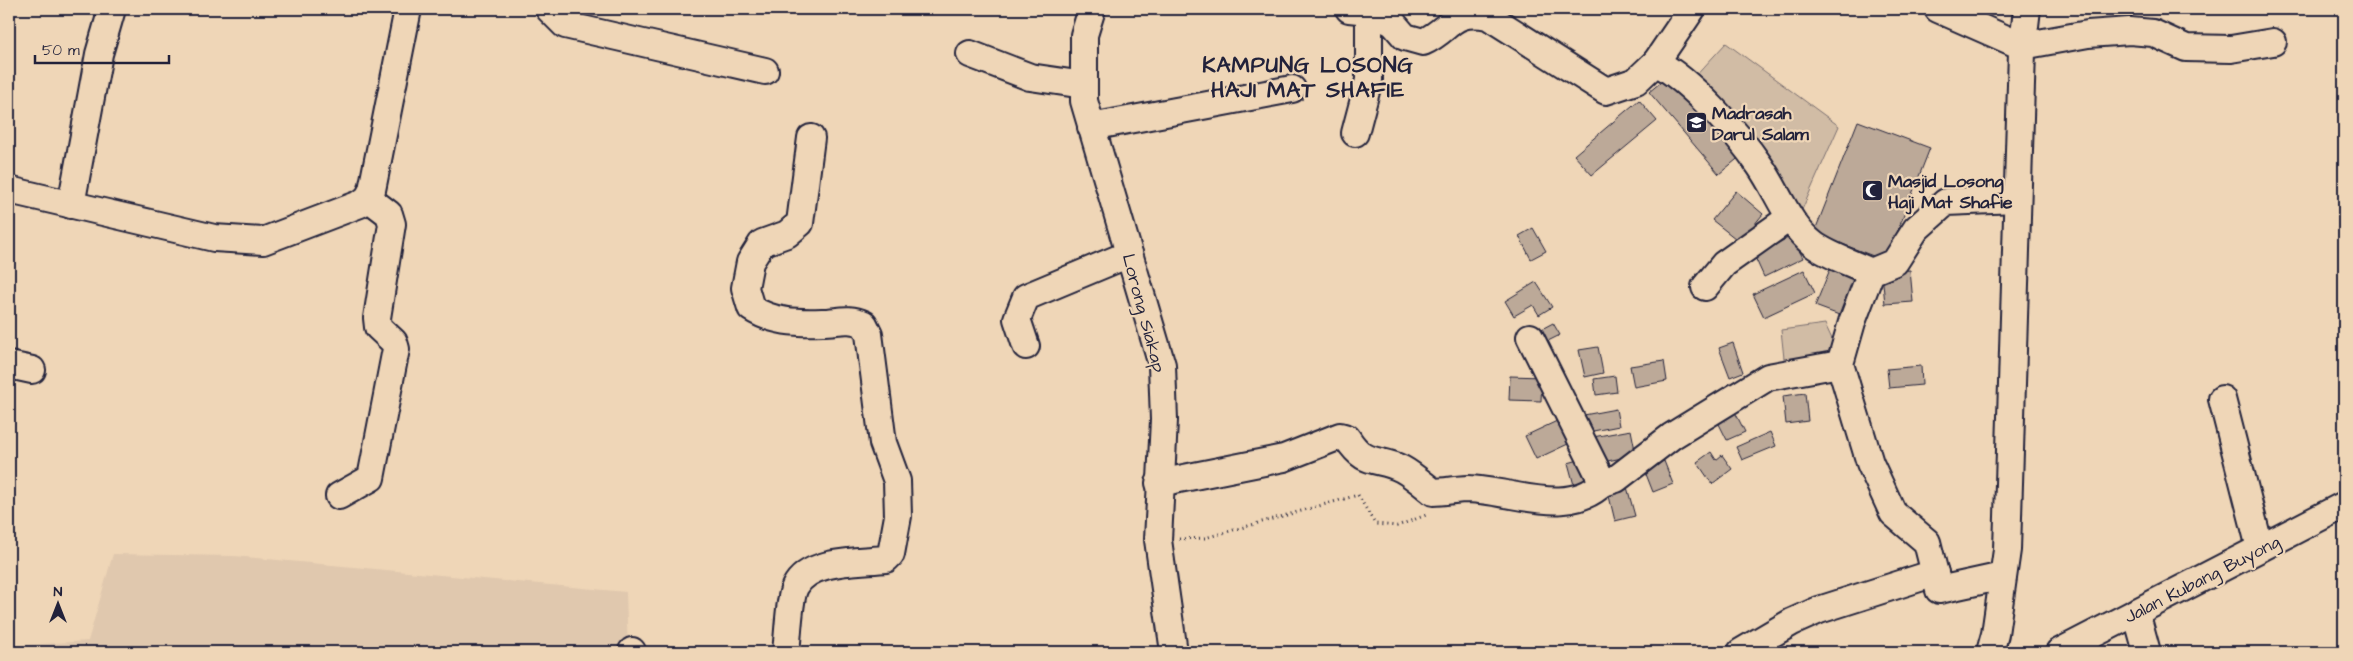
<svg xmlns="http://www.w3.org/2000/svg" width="2353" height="661" font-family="'Architects Daughter',sans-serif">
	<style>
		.built { fill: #e0c8ae }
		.green { fill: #d1bca5; stroke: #7a6f70 }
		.building { fill: #bca998; stroke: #22223b }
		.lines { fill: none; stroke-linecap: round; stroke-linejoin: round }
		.minor-casing { stroke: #22223b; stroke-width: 30 }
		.path { stroke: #22223b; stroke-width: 3; stroke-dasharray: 1 4; stroke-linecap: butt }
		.minor { stroke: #efd6b7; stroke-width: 26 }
		.labels { text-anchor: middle; stroke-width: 4.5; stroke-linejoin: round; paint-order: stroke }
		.poi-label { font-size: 18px; font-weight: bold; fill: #22223b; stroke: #efd6b7; text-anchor: start }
		.street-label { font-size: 18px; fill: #22223b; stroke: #efd6b7 }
		.district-label { font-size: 22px; font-weight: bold; letter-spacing: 1px; fill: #22223b; stroke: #efd6b7 }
	</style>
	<rect width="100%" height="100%" fill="#efd6b7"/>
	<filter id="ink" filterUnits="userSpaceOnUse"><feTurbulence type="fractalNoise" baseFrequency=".02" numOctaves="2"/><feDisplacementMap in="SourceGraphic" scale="10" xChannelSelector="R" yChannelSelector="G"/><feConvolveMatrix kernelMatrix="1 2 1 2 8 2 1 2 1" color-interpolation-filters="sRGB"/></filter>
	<g filter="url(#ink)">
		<polygon class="built" points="113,554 234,556 626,592 628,652 20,652 24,645 88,641"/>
		<g class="green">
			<polygon points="1726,43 1839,126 1801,212 1692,80"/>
			<polygon points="1825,324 1838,352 1785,368 1781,330"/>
		</g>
		<g class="building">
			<polygon points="1672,73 1742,155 1719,174 1649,92"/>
			<polygon points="1639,100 1657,121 1592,175 1574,155"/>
			<polygon points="1858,121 1930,148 1886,261 1814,233"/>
			<polygon points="1736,191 1763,214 1740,242 1712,220"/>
			<polygon points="1533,228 1546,251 1531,259 1519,236"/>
			<polygon points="1792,236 1803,258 1764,277 1754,255"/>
			<polygon points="1833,262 1859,273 1842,316 1815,306"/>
			<polygon points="1804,270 1815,293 1764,317 1753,294"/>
			<polygon points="1910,270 1913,302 1885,304 1882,273"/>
			<polygon points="1536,282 1552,307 1539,315 1533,305 1514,316 1505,301"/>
			<polygon points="1553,323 1560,335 1544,343 1538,331"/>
			<polygon points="1733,343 1743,372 1730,377 1719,348"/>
			<polygon points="1598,347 1603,373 1585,377 1579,350"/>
			<polygon points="1664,361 1667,381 1634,387 1630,366"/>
			<polygon points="1921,366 1922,385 1889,388 1887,369"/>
			<polygon points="1510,376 1542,377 1541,401 1509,400"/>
			<polygon points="1615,376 1617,392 1596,395 1594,379"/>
			<polygon points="1805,393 1808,421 1786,424 1783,396"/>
			<polygon points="1616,409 1619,426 1588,432 1584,415"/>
			<polygon points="1735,412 1745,432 1727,440 1717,420"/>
			<polygon points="1557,421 1568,444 1536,459 1525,436"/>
			<polygon points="1631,430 1636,455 1598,463 1593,437"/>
			<polygon points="1770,432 1776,446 1742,460 1736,447"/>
			<polygon points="1711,452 1716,460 1722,455 1732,469 1712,484 1697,462"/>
			<polygon points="1586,458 1592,481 1574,485 1568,463"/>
			<polygon points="1664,461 1673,484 1653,492 1644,469"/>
			<polygon points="1627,487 1635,516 1615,521 1608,492"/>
		</g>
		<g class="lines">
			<defs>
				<g id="minor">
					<polyline points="549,9 565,25 765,71"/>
					<polyline points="1092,9 1084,35 1084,101 1162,365 1164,420 1158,540 1174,652"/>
					<path d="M1349 9 1369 11 1393 23 1405 37 1423 42C1452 29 1450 9 1488 16L1606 91 1636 81 1656 62 1692 9"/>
					<polyline points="1938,9 2022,46 2088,34 2130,31 2153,33 2186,48 2231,49 2273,42"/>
					<polyline points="970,54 1030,77 1084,85"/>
					<path d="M1656 62C1691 81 1737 132 1760 166 1778 192 1788 224 1813 244 1827 255 1854 264 1871 272"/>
					<polyline points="1091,127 1292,89"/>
					<polyline points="1355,133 1369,80 1369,11"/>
					<polyline points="9,190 214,238 263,241 360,204 368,198 372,190 408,9"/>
					<polyline points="71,205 99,54 112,9"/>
					<polyline points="1705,287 1724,264 1789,218"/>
					<polyline points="1530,337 1603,483 1616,479 1672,436 1768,377 1840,364"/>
					<polyline points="1026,346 1017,319 1026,297 1129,254"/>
					<polyline points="9,365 32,370"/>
					<polyline points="2222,399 2260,548"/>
					<path d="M1159 483 1284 458 1340 436 1347 438C1366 468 1377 456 1402 469 1413 475 1424 485 1433 492 1445 492 1457 489 1468 489 1512 490 1567 518 1603 483"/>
					<polyline points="339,496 371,478 396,349 394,342 378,327 377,318 392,224 389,214 368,198"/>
					<polyline points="2003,576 1939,590 1927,542 1893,513 1870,463 1840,364 1852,322 1871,272 1895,262 1916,229 1946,202 2016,199"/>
					<polyline points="2136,612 2147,652"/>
					<polyline points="632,651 632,652"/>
					<path d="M786 652C788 637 789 599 795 587 809 559 858 562 886 559L891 554 898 516 897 481 883 443 869 334 864 324C848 317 838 322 822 322 797 323 772 322 751 308L745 288 750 262 762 243 787 234 800 223 811 138"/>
					<polyline points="1741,652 1792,622 1819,610 1935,573"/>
					<polyline points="1990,652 1995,634 2007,550 2022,51 2027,9"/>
					<polyline points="2059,652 2344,505"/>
				</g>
			</defs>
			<use href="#minor" class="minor-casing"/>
			<polyline class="path" points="1179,539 1205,538 1358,495 1375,524 1397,526 1429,514"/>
			<use href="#minor" class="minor"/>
		</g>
	</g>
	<defs>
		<symbol id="school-square" viewBox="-11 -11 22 22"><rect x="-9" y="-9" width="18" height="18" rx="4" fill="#22223b" stroke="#efd6b7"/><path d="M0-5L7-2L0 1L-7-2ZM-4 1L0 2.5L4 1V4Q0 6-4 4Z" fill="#fff"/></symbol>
		<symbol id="mosque-square" viewBox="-11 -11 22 22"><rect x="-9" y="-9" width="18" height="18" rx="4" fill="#22223b" stroke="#efd6b7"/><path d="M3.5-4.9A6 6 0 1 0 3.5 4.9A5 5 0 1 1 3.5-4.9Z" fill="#fff"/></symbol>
	</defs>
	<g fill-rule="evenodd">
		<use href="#school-square" x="1684" y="110" width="25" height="25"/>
		<use href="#mosque-square" x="1860" y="178" width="25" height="25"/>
	</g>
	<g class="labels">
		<g class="poi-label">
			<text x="1712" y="119">Madrasah<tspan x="1712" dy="21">Darul Salam</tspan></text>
			<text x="1888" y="187">Masjid Losong<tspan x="1888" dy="21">Haji Mat Shafie</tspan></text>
		</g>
		<g class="street-label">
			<text transform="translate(1144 313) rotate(75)" y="6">Lorong Siakap</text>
			<text transform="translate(2202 579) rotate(-27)" y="6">Jalan Kubang Buyong</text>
		</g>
		<g class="district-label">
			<text x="1308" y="72">KAMPUNG LOSONG<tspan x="1308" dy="25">HAJI MAT SHAFIE</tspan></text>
		</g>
	</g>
	<rect width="2353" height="661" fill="none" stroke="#efd6b7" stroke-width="30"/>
	<rect x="15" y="15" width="2323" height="631" fill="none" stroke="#22223b" stroke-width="2" filter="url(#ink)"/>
	<g transform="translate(58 604)" stroke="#efd6b7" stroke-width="4" paint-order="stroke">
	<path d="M0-4L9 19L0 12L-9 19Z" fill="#22223b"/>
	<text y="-8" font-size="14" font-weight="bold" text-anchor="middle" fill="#22223b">N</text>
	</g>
	<path d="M35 55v8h134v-8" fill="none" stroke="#22223b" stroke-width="2.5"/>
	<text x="42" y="55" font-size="15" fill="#22223b" stroke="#efd6b7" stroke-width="4" paint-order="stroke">50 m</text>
</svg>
